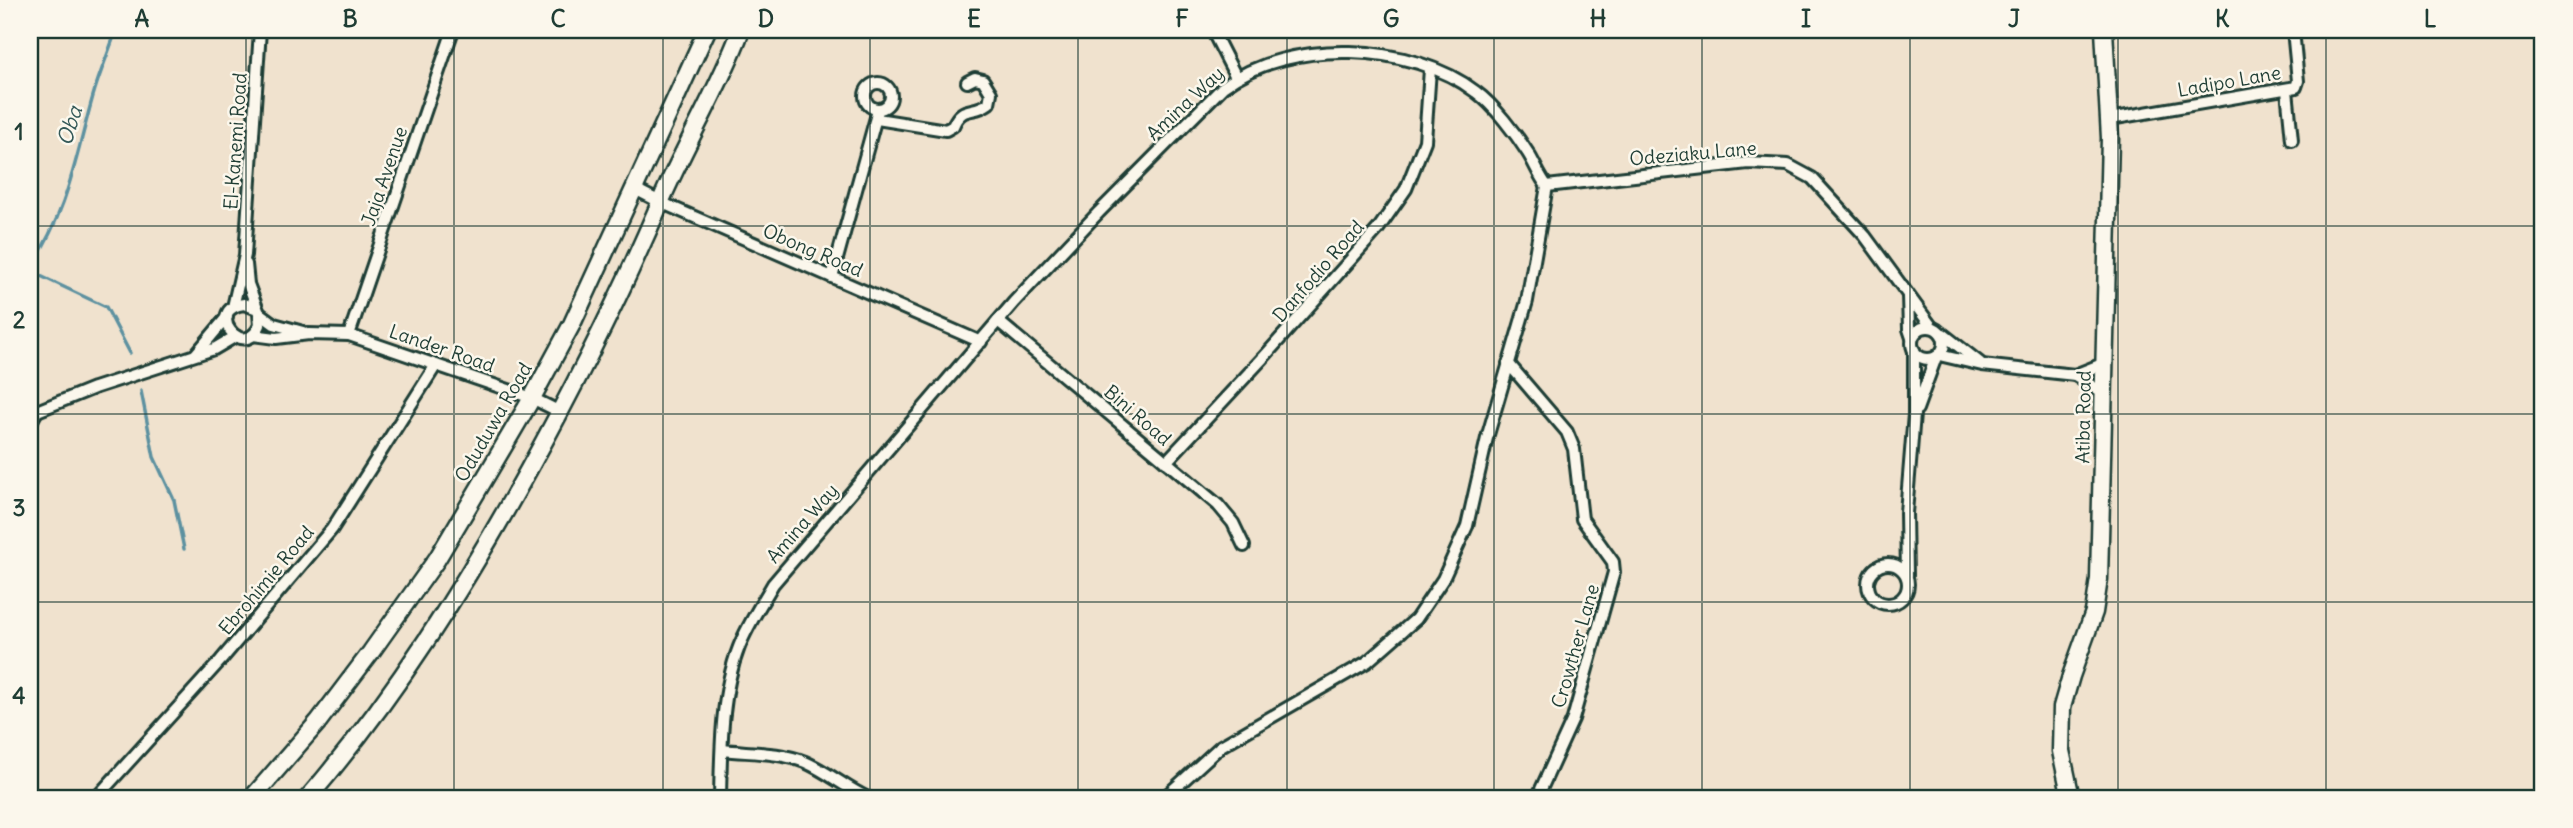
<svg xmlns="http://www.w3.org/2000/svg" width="2573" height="828" font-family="Delius,sans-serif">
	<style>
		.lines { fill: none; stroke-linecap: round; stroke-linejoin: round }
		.stream { stroke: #5d91a0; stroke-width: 3.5 }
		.street-casing { stroke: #1f3d34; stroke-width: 16 }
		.secondary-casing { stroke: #1f3d34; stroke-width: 21 }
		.street { stroke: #fbf7ec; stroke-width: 10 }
		.secondary { stroke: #fbf7ec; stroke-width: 16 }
		.grid { fill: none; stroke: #1f3d34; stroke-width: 2; stroke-opacity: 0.55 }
		.labels { text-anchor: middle; stroke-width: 5; stroke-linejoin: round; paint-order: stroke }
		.street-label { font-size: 19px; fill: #1f3d34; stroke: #fbf7ec }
		.water-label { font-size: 21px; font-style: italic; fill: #345958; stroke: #fbf7ec }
		.neatline { fill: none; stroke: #1f3d34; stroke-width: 2.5 }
		.grid-label { font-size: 23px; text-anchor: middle; font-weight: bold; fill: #1f3d34 }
	</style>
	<rect width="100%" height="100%" fill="#f0e2ce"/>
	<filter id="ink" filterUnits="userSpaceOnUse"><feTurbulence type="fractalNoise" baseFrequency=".0143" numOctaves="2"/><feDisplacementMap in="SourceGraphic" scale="14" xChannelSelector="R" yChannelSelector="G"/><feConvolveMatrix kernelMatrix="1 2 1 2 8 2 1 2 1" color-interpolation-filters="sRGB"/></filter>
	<g filter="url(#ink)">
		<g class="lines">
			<g class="stream">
				<path d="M30 268C68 211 75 160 93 96 99 74 109 52 116 30"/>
				<polyline points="30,271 106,307 130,353"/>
				<polyline points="141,391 154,457 174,500 184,549"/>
			</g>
			<defs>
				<g id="street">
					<polyline points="1212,30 1236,77"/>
					<circle cx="878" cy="96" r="13"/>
					<polyline points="2287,90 2292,140"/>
					<path d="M877 119 946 130 953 126C962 104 973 115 989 103L991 93 983 80 975 78 967 82"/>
					<polyline points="2110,119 2296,87 2298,81 2293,30"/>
					<polyline points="1547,186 1748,163 1788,165 1812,178 1865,236 1931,326"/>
					<polyline points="633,188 660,202 981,342"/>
					<path d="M246 264 248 284 259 313 260 325C243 363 203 309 244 304L255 308"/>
					<polyline points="832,277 878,110"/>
					<polyline points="1908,296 1909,329 1912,338"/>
					<polyline points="233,307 245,255 260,30"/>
					<polyline points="259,313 274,324 303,332"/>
					<polyline points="998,321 1218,505 1233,523 1244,546"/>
					<circle cx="1928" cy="343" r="16"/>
					<polyline points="1943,334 1980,363"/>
					<polyline points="253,335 276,338 309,334 349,335 532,398 560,412"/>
					<polyline points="349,335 453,30"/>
					<polyline points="196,354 227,317"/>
					<polyline points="1939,355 1982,365 2075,375 2105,363"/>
					<polyline points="1508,363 1567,432 1574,449 1582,519 1613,562 1614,572 1573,719 1537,798"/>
					<polyline points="2075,375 2104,394"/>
					<polyline points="1917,409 1936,357"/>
					<polyline points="30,410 37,411 94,388 214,349 236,336"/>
					<polyline points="30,424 37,411"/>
					<polyline points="1166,462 1263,358 1378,229 1406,189 1425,141 1430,69"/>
					<circle cx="1888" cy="584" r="20"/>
					<polyline points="1907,575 1906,513 1914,414 1914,350"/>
					<path d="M723 750C749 753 781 752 805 762 828 772 846 788 868 798"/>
					<polyline points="96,798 221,660 332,529 436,365"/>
					<path d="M720 798C721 749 721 693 739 647 748 624 761 605 773 584L1014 302 1099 212 1223 87C1290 37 1411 42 1476 92 1494 105 1516 134 1528 153 1535 164 1539 176 1547 186L1527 301 1487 438 1467 526 1443 579 1416 619 1367 662 1221 746 1164 798"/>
				</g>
				<g id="secondary">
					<polyline points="252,798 318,722 371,652 437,559 485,478 532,398 572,324 707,30"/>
					<path d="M308 798C395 697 465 585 529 469 577 382 621 294 660 203 685 144 719 89 741 30"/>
					<polyline points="2071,798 2061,751 2062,707 2071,676 2094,612 2099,579 2110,138 2104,30"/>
				</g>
			</defs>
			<use href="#street" class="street-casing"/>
			<use href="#secondary" class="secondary-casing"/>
			<use href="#street" class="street"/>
			<use href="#secondary" class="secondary"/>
		</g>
	</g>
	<path class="grid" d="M246 30V798M454 30V798M663 30V798M870 30V798M1078 30V798M1287 30V798M1494 30V798M1702 30V798M1910 30V798M2118 30V798M2326 30V798M30 226H2543M30 414H2543M30 602H2543"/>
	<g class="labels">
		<g class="street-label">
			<text transform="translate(2229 81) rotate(-10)" y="7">Ladipo Lane</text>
			<text transform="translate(1185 103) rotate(-43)" y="7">Amina Way</text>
			<text transform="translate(235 141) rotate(-86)" y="7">El-Kanemi Road</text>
			<text transform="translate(1693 153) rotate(-5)" y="7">Odeziaku Lane</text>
			<text transform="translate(384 176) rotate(-71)" y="7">Jaja Avenue</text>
			<text transform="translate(813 250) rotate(23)" y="7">Obong Road</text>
			<text transform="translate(1318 271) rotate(-49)" y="7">Danfodio Road</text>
			<text transform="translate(442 348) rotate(19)" y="7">Lander Road</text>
			<text transform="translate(1138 415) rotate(41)" y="7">Bini Road</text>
			<text transform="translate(2083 417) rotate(-89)" y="7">Atiba Road</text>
			<text transform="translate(493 422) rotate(-60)" y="7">Oduduwa Road</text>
			<text transform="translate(802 523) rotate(-49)" y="7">Amina Way</text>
			<text transform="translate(266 580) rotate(-50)" y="7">Ebrohimie Road</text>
			<text transform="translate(1575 646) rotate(-74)" y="7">Crowther Lane</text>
		</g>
		<g class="water-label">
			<text transform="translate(70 126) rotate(-73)" y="7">Oba</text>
		</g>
	</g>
	<rect width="2573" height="828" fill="none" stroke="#fbf7ec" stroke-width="77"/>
	<rect x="38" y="38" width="2496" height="752" class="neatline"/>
	<g class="grid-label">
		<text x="142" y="27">A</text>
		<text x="350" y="27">B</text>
		<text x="558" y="27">C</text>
		<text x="766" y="27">D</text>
		<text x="974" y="27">E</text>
		<text x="1182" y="27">F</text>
		<text x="1391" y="27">G</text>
		<text x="1598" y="27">H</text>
		<text x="1806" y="27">I</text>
		<text x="2014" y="27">J</text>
		<text x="2222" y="27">K</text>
		<text x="2430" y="27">L</text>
		<text x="19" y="140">1</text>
		<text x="19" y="328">2</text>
		<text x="19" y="516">3</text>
		<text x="19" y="704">4</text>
	</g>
</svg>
